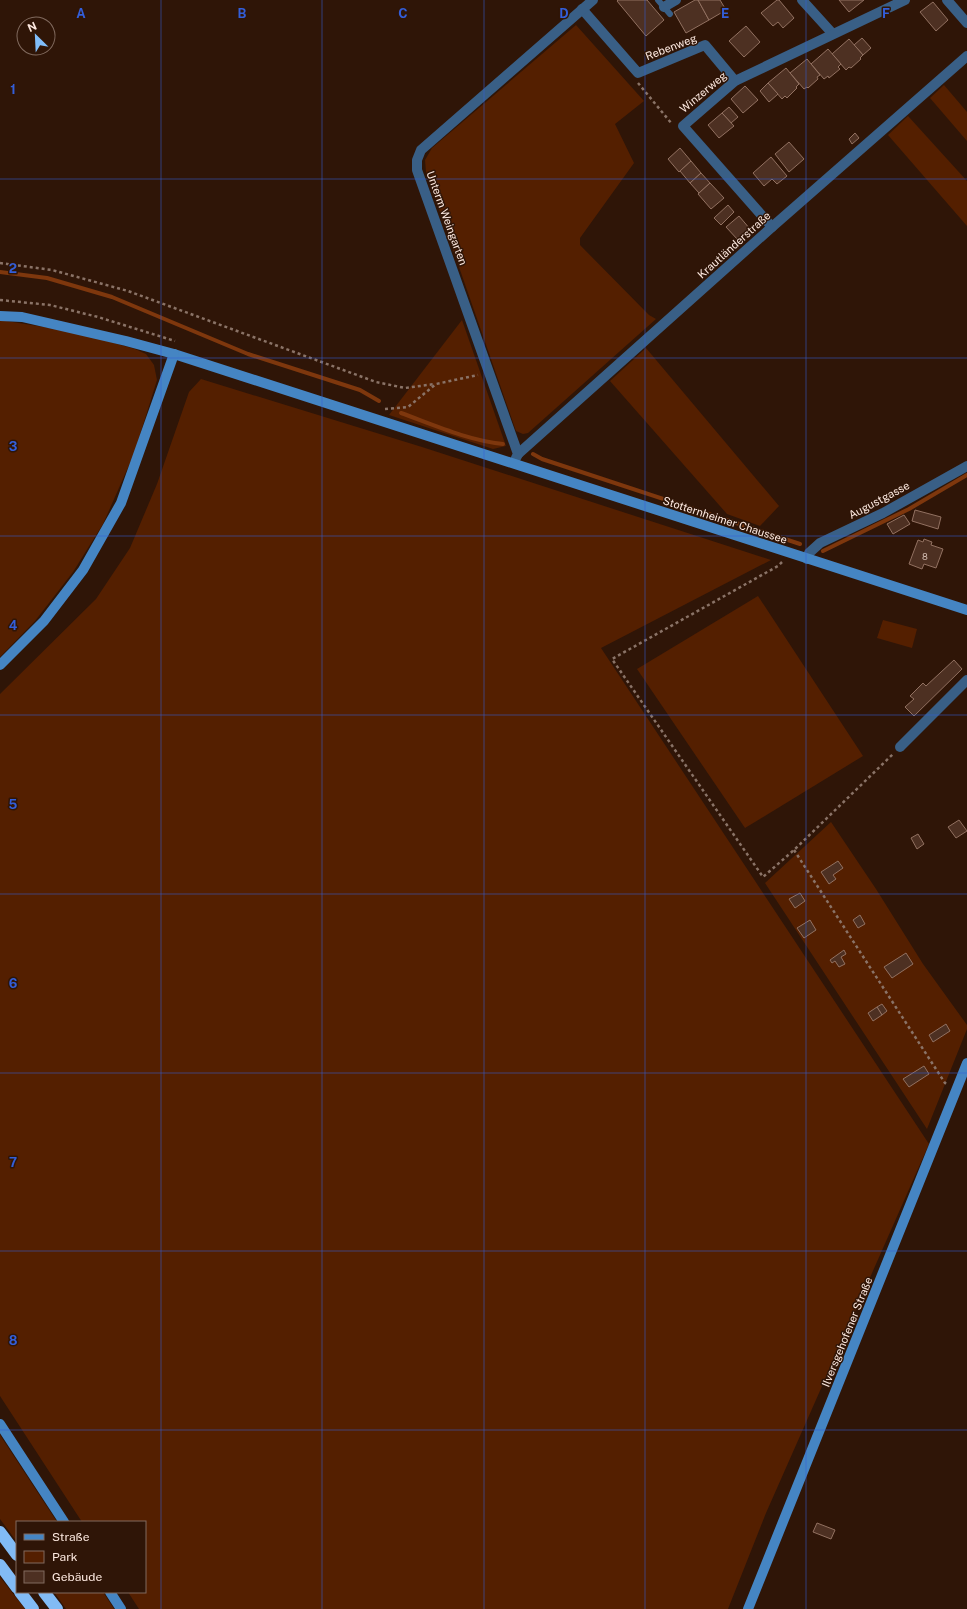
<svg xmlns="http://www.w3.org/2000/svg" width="967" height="1609" font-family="'Public Sans',sans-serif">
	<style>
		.green { fill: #541f00 }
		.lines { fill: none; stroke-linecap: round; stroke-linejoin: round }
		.stream { stroke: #7e370d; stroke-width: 4 }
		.building { fill: #4d3022; stroke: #927161 }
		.path { stroke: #8a7367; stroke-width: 2.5; stroke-dasharray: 3 3; stroke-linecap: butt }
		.lane { stroke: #395f86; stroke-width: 6 }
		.street { stroke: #395f86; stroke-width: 10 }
		.secondary { stroke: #4585c3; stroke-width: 10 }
		.highway { stroke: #82bbf5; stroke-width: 12 }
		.grid { fill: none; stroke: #335ed9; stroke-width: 1; stroke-opacity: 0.55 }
		.labels { text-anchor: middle; stroke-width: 3; stroke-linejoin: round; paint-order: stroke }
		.number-label { font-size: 9px; fill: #d1bbb0 }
		.street-label { font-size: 11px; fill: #fde9e0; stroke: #2f1507 }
		.grid-label { font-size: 13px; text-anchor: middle; font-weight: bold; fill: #335ed9; stroke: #2f1507; stroke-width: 3; stroke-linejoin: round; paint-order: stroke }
	</style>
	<rect width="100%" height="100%" fill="#2f1507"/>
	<g class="green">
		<polygon points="576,25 644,101 615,124 634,163 580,238 580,245 649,315 656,319 528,433 523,434 516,431 426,172 425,160 432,148"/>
		<polygon points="944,85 967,112 967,141 930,98"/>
		<polygon points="908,116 967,181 967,226 888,135"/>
		<polygon points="0,320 75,332 135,349 146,354 154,365 157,380 134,454 103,524 73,572 35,621 0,657"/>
		<polygon points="462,320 506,446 493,449 389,415"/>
		<polygon points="646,348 779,506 760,526 727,514 610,381"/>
		<polygon points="201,379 422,447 771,560 601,648 929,1144 766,1513 728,1609 139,1609 128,1592 145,1592 145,1522 82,1522 0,1396 0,694 96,599 130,548 157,484 189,392"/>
		<polygon points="758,596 863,756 745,828 637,669"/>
		<polygon points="883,620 917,629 912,648 877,638"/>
		<polygon points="831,822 876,889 923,964 967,1025 967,1029 927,1129 765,883"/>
		<polygon points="0,1435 57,1522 17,1522 17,1542 0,1519"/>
		<polygon points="0,1577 25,1609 0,1609"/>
		<polygon points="54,1592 103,1592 114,1609 66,1609"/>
	</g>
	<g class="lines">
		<g class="stream">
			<polyline points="0,272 47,278 112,297 248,354 360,390 379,401"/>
			<path d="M401 413C434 425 467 440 503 444"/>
			<polyline points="533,454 542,459 800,544"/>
			<polyline points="823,551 909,509 967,475"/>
		</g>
	</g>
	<g class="building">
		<polygon points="618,0 647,0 664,20 646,36 617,1"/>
		<polygon points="695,0 698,0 709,20 686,33 674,12"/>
		<polygon points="698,0 720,0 726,10 709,20"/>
		<polygon points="777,0 779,0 794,18 783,28 778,22 773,26 761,13"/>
		<polygon points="839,0 864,0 849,12"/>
		<polygon points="933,2 948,20 936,31 920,12"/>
		<polygon points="746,26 760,42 744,57 729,41"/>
		<polygon points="862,38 871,48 863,55 854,45"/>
		<polygon points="849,39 863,55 860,58 861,59 851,68 849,67 846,70 832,54"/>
		<polygon points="828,49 841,64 838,67 840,69 829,78 828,76 824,79 811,64"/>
		<polygon points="807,59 820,75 817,77 818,79 808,88 807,87 804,89 790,73"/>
		<polygon points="786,68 799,84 796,87 797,88 787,98 785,96 782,99 768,83"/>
		<polygon points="768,83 778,94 769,102 760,91"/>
		<polygon points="745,86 758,100 743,113 731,99"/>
		<polygon points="729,107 738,117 731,123 722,113"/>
		<polygon points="722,113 734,126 719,138 708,125"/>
		<polygon points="855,133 859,138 852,144 849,139"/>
		<polygon points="789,142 804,159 789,172 775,154"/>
		<polygon points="680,148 691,161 679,172 668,159"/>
		<polygon points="771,157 787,176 777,184 772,179 764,186 753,173"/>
		<polygon points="691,161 701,173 690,183 680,171"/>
		<polygon points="701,173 710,183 699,193 690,183"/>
		<polygon points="710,183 724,198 711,209 698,194"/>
		<polygon points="728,205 734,212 721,225 714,218"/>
		<polygon points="739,216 750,229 738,240 726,227"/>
		<polygon points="915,510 941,517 938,529 912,521"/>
		<polygon points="904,515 910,524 893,534 887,524"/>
		<polygon points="924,539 932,542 931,545 943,549 936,568 924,564 922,569 909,564 918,540 923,542"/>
		<polygon points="954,660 962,669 914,716 905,707 914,699 910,696 923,683 926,686"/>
		<polygon points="959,820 967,831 956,838 948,827"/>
		<polygon points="918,834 924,844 917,849 911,838"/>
		<polygon points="838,861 843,868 833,875 836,879 829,884 821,872"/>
		<polygon points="800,893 805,901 795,908 789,899"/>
		<polygon points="860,915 865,924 858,928 853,920"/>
		<polygon points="810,920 816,930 804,938 797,928"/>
		<polygon points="844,950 846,954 841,957 845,964 839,967 835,961 832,963 830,960"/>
		<polygon points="906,953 913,964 892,978 884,967"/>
		<polygon points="882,1004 887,1011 882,1015 877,1007"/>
		<polygon points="877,1007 882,1015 873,1021 868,1013"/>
		<polygon points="946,1024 950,1031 933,1042 929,1035"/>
		<polygon points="924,1066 929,1074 909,1087 903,1079"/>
		<polygon points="817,1523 835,1530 831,1539 813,1532"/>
	</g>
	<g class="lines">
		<g class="path">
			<polyline points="638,83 672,124"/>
			<polyline points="0,263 52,270 128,291 376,382 405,388 435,384"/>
			<polyline points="0,300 50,305 98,317 175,341"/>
			<polyline points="385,409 408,407 436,384 478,375"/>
			<polyline points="782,562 778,566 612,659 763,877 794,850 893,754"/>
			<polyline points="794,850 945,1083 948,1084"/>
		</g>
		<polyline class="lane" points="658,0 670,14"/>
		<g class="street">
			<polyline points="802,0 832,33"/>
			<polyline points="947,0 967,23"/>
			<polyline points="664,7 676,0"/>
			<polyline points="582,9 638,73 705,45 735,81"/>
			<polyline points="772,227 683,126 735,81 905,0"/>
			<polyline points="518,454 772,227 967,56"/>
			<polyline points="516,458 518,454 417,170 417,160 421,150 593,0"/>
			<polyline points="807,559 809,553 820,543 883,513 967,466"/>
			<polyline points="900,747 967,680"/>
		</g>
		<g class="secondary">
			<polyline points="0,316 22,317 126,341 174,354 967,610"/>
			<polyline points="0,665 44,621 83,570 121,503 174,354"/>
			<polyline points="0,1424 64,1522"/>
			<polyline points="110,1592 121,1609"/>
			<polyline points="748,1609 967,1063"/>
		</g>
		<g class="highway">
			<polyline points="0,1532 17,1555"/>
			<polyline points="0,1565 17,1588"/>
			<polyline points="20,1592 33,1609"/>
			<polyline points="44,1592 57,1609"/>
		</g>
	</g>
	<path class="grid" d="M161 0V1609M322 0V1609M484 0V1609M645 0V1609M806 0V1609M0 179H967M0 358H967M0 536H967M0 715H967M0 894H967M0 1073H967M0 1251H967M0 1430H967"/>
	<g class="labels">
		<g class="number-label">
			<text x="925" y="560">8</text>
		</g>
		<g class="street-label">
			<text transform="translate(671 47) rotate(-21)" y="4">Rebenweg</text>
			<text transform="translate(703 92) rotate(-40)" y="4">Winzerweg</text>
			<text transform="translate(447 218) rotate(70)" y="4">Unterm Weingarten</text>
			<text transform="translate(734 245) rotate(-42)" y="4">Krautländerstraße</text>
			<text transform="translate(879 500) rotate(-28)" y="4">Augustgasse</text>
			<text transform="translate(725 520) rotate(18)" y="4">Stotternheimer Chaussee</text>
			<text transform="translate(847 1332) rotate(-68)" y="4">Ilversgehofener Straße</text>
		</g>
	</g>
	<g class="grid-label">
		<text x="81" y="18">A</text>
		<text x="242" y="18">B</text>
		<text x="403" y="18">C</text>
		<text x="564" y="18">D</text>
		<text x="725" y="18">E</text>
		<text x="886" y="18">F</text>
		<text x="13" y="94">1</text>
		<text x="13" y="273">2</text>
		<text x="13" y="451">3</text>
		<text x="13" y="630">4</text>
		<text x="13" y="809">5</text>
		<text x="13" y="988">6</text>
		<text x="13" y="1167">7</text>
		<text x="13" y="1345">8</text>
	</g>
	<rect x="16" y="1521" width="130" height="72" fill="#2f1507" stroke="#816a5e"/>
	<rect x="24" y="1534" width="20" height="6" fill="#4585c3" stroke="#816a5e"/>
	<text x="52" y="1541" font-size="12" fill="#fde9e0">Straße</text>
	<rect x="24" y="1551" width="20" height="12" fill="#541f00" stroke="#816a5e"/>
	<text x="52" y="1561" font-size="12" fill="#fde9e0">Park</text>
	<rect x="24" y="1571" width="20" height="12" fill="#4d3022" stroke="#816a5e"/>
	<text x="52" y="1581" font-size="12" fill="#fde9e0">Gebäude</text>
	<g transform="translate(36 36) rotate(336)"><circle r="19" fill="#2f1507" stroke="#816a5e"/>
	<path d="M0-3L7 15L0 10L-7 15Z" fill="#80bdfa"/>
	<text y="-6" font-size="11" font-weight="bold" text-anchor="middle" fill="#fde9e0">N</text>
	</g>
</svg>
